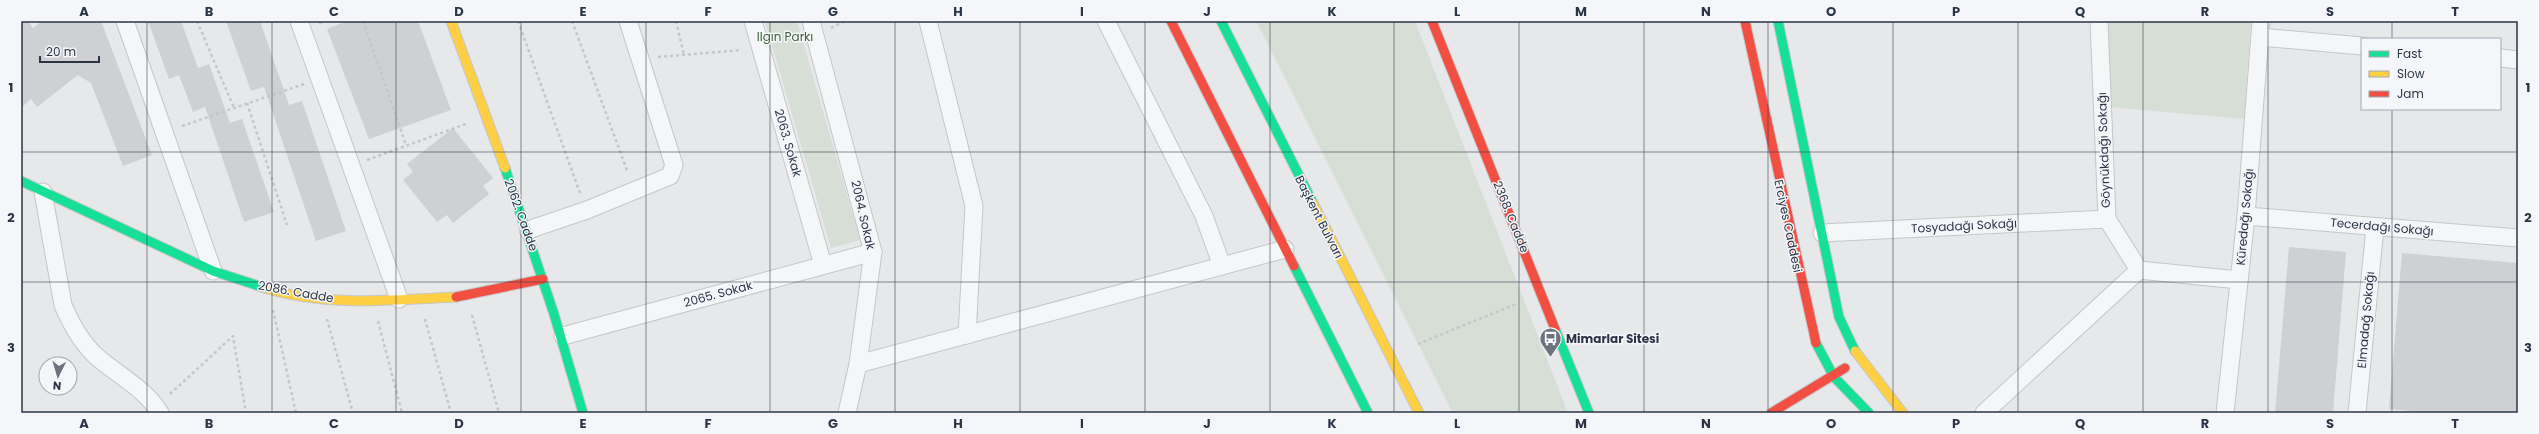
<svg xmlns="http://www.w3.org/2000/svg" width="2539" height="434" font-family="Poppins,sans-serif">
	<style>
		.green { fill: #d6ded6 }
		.building { fill: #ced0d3 }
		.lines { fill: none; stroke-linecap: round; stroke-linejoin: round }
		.street-casing { stroke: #c4c6c8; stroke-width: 19 }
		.fast-casing { stroke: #c4c6c8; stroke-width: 11 }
		.slow-casing { stroke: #c4c6c8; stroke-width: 11 }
		.jam-casing { stroke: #c4c6c8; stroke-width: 11 }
		.path { stroke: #c5c6ca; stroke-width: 2.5; stroke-dasharray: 3 3; stroke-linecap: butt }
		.street { stroke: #f5f6f7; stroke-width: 17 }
		.fast { stroke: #16e098; stroke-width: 9 }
		.slow { stroke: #ffcf43; stroke-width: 9 }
		.jam { stroke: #f24e42; stroke-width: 9 }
		.grid { fill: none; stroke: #2b3445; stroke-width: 1; stroke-opacity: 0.55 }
		.labels { text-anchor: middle; stroke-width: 3; stroke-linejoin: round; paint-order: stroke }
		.park-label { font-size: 12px; fill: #3f6138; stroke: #f4f6f9 }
		.street-label { font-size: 12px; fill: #2b3445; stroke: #f4f6f9 }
		.poi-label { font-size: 12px; font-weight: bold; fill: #2b3445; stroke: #f4f6f9; text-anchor: start }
		.neatline { fill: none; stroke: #2b3445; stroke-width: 1.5 }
		.grid-label { font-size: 13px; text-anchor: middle; font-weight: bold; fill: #2b3445 }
	</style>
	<rect width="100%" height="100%" fill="#e6e8ea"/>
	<g class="green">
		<polygon points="765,21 797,21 860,240 831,248"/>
		<polygon points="1256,21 1415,21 1568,413 1453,413"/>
		<polygon points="2107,21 2251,21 2244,119 2109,107"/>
	</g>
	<g class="building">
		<polygon points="21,21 28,21 33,28 42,21 101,21 152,155 123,166 91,83 78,75 37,107 31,99 21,108"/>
		<polygon points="148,21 181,21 198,68 209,64 230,123 242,119 274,212 244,222 205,107 193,112 179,75 169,79"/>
		<polygon points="226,21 260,21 289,105 302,101 346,231 316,241 264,87 251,91"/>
		<polygon points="347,21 418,21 451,110 369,139 327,29"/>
		<polygon points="453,128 493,178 483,186 489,194 453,223 447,215 437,222 403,180 413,172 407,164"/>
		<polygon points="2289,247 2346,252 2333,413 2275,413"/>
		<polygon points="2402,253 2518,263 2518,413 2433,413 2389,409"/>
	</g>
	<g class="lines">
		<defs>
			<g id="street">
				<polyline points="125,21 213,271"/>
				<polyline points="299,21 399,299"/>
				<polyline points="753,21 823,265"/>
				<polyline points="811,21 873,252 858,364 847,413"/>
				<polyline points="928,21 974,206 967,335"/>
				<polyline points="1106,21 1204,216 1222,266"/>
				<polyline points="2099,21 2107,219 2139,270 2239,280"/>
				<polyline points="2260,37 2362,46"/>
				<polyline points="2500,58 2518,60"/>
				<path d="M43 192 63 305C71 324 81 342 96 356 117 375 145 388 160 413"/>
				<polyline points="2246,216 2518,238"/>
				<polyline points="528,230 587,210 670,176 674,165 628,21"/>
				<polyline points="1822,233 2107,219"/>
				<polyline points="563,336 873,252"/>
				<polyline points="858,364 1285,249"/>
				<polyline points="1984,413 2139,270"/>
				<polyline points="2225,413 2246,216 2261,21"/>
				<polyline points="2357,413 2375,227"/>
			</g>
			<g id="fast">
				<polyline points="1221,21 1313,203"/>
				<polyline points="1778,21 1839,317 1855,351"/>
				<polyline points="505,168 554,314 583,413"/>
				<polyline points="21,181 213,271 265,288"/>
				<polyline points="1294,266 1368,413"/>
				<polyline points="1555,329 1589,413"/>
				<polyline points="1816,343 1834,377 1869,413"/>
			</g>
			<g id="slow">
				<polyline points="451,21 505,168"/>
				<polyline points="1313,203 1419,413"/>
				<path d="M265 288C326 307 394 300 456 297"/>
				<polyline points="1855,351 1903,413"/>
			</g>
			<g id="jam">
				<polyline points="1171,21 1294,266"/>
				<polyline points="1432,21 1555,329"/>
				<polyline points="1745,21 1816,343"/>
				<polyline points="456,297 543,279"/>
				<polyline points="1771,413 1845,368"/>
			</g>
		</defs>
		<use href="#street" class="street-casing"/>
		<use href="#fast" class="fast-casing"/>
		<use href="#slow" class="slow-casing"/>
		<use href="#jam" class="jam-casing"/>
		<g class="path">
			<polyline points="197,21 234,108"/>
			<polyline points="363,21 406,145"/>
			<polyline points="518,21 580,193"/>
			<polyline points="572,21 628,173"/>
			<polyline points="676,21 684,55"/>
			<polyline points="319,23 326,21"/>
			<polyline points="831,28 845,21"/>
			<polyline points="658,57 742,50"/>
			<polyline points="247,103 287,225"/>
			<polyline points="182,126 304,84"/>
			<polyline points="367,160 466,124"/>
			<polyline points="273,310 296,413"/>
			<polyline points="472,315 499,413"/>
			<polyline points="327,319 353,413"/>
			<polyline points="425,319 451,413"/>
			<polyline points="378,321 402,413"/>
			<polyline points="1418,344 1516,304"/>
			<polyline points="170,394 233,336 246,413"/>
		</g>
		<use href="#street" class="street"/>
		<use href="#fast" class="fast"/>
		<use href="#slow" class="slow"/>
		<use href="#jam" class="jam"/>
	</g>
	<path class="grid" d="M147 21V413M272 21V413M396 21V413M521 21V413M646 21V413M770 21V413M895 21V413M1020 21V413M1145 21V413M1270 21V413M1394 21V413M1519 21V413M1644 21V413M1768 21V413M1893 21V413M2018 21V413M2143 21V413M2268 21V413M2392 21V39M2392 109V413M21 152H2518M21 282H2518"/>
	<defs>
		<symbol id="bus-pin" viewBox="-11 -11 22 30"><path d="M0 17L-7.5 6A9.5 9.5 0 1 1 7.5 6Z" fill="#6c737f" stroke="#f4f6f9"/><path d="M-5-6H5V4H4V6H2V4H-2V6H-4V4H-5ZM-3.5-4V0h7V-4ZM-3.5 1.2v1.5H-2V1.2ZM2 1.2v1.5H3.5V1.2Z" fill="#fff"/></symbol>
	</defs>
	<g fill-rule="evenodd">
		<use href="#bus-pin" x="1538" y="326" width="25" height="34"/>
	</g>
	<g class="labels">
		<g class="park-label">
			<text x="785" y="41">Ilgın Parkı</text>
		</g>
		<g class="street-label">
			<text transform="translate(788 143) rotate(74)" y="4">2063. Sokak</text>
			<text transform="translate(2104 150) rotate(-92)" y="4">Göynükdağı Sokağı</text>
			<text transform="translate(521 215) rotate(70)" y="4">2062. Cadde</text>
			<text transform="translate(863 215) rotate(77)" y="4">2064. Sokak</text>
			<text transform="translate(1319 217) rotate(63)" y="4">Başkent Bulvarı</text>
			<text transform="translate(1511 217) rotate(68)" y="4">2368. Cadde</text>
			<text transform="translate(2245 217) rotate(-85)" y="4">Küredağı Sokağı</text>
			<text transform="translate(1788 226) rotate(78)" y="4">Erciyes Caddesi</text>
			<text transform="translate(1964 226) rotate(-3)" y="4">Tosyadağı Sokağı</text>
			<text transform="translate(2382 227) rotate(5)" y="4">Tecerdağı Sokağı</text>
			<text transform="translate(296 292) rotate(10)" y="4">2086. Cadde</text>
			<text transform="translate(718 294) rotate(-15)" y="4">2065. Sokak</text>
			<text transform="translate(2366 320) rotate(-85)" y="4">Elmadağ Sokağı</text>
		</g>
		<g class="poi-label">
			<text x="1566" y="343">Mimarlar Sitesi</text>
		</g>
	</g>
	<rect width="2539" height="434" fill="none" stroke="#f4f6f9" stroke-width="44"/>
	<rect x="2361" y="38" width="140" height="72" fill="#f4f6f9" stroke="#a4a8b1"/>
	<rect x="2369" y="51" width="20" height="6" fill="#16e098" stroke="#a4a8b1"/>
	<text x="2397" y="58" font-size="12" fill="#2b3445">Fast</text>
	<rect x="2369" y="71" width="20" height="6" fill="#ffcf43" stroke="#a4a8b1"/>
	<text x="2397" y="78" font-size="12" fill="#2b3445">Slow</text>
	<rect x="2369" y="91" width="20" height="6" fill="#f24e42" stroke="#a4a8b1"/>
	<text x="2397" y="98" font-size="12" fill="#2b3445">Jam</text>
	<g transform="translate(58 376) rotate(185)"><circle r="19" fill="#f4f6f9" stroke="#a4a8b1"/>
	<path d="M0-3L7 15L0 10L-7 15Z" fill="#6c737f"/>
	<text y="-6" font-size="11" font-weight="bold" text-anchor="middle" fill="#2b3445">N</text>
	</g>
	<path d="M40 56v6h59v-6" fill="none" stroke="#2b3445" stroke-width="2"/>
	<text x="46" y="56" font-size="12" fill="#2b3445" stroke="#f4f6f9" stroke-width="3" paint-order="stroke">20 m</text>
	<rect x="22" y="22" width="2495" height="390" class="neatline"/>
	<g class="grid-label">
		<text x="84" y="16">A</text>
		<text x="209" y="16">B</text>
		<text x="334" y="16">C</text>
		<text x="459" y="16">D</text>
		<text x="583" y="16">E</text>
		<text x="708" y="16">F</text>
		<text x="833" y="16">G</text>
		<text x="958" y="16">H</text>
		<text x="1082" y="16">I</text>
		<text x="1207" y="16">J</text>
		<text x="1332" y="16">K</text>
		<text x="1457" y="16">L</text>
		<text x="1581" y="16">M</text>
		<text x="1706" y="16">N</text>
		<text x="1831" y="16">O</text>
		<text x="1956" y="16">P</text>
		<text x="2080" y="16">Q</text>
		<text x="2205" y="16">R</text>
		<text x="2330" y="16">S</text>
		<text x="2455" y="16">T</text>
		<text x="11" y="92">1</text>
		<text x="2528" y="92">1</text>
		<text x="11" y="222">2</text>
		<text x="2528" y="222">2</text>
		<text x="11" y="352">3</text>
		<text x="2528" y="352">3</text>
		<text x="84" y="428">A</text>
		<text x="209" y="428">B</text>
		<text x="334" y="428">C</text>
		<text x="459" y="428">D</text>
		<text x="583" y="428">E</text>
		<text x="708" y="428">F</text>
		<text x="833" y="428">G</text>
		<text x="958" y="428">H</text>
		<text x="1082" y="428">I</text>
		<text x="1207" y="428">J</text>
		<text x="1332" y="428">K</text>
		<text x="1457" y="428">L</text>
		<text x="1581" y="428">M</text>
		<text x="1706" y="428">N</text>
		<text x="1831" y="428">O</text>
		<text x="1956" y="428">P</text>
		<text x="2080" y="428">Q</text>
		<text x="2205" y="428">R</text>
		<text x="2330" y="428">S</text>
		<text x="2455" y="428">T</text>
	</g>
</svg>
